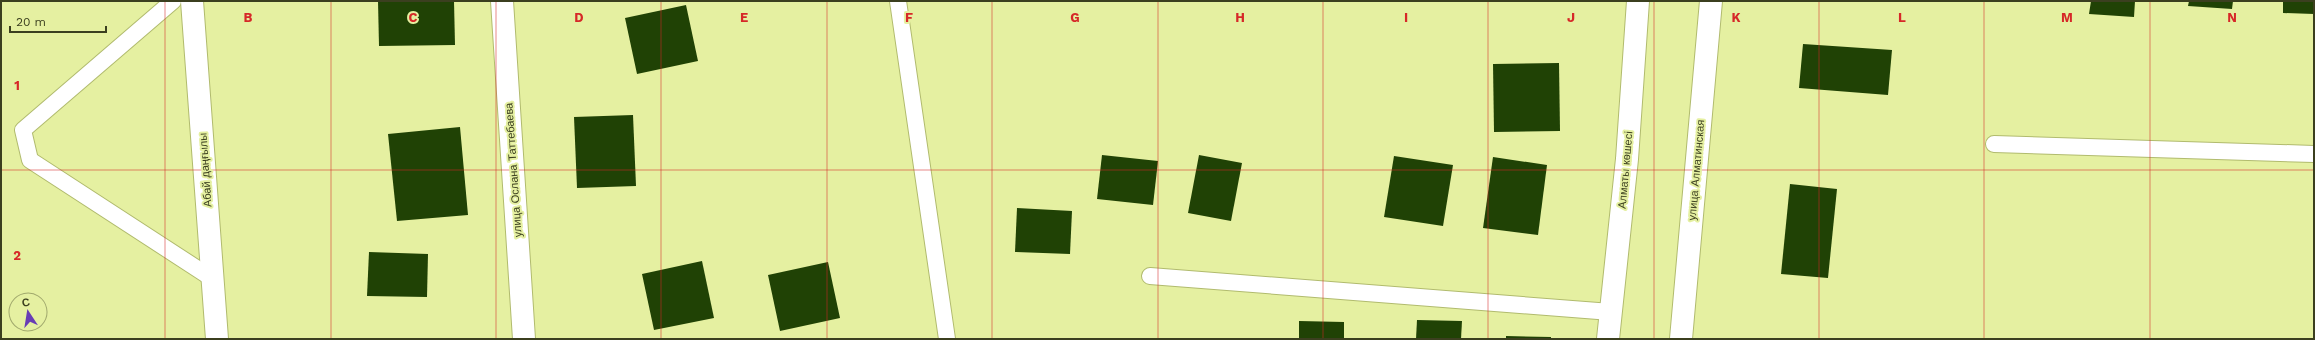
<svg xmlns="http://www.w3.org/2000/svg" width="2315" height="340" font-family="'Work Sans',sans-serif">
	<style>
		.building { fill: #204205 }
		.lines { fill: none; stroke-linecap: round; stroke-linejoin: round }
		.service-casing { stroke: #b1bb6e; stroke-width: 18 }
		.minor-casing { stroke: #b1bb6e; stroke-width: 24 }
		.tertiary-casing { stroke: #b1bb6e; stroke-width: 24 }
		.service { stroke: #fff; stroke-width: 16 }
		.minor { stroke: #fff; stroke-width: 22 }
		.tertiary { stroke: #fff; stroke-width: 22 }
		.grid { fill: none; stroke: #d62828; stroke-width: 1; stroke-opacity: 0.55 }
		.labels { text-anchor: middle; stroke-width: 4; stroke-linejoin: round; paint-order: stroke }
		.street-label { font-size: 11px; fill: #3b3f1f; stroke: #e5f0a1 }
		.grid-label { font-size: 13px; text-anchor: middle; font-weight: bold; fill: #d62828; stroke: #e5f0a1; stroke-width: 4; stroke-linejoin: round; paint-order: stroke }
	</style>
	<rect width="100%" height="100%" fill="#e5f0a1"/>
	<g class="building">
		<polygon points="378,1 454,1 455,45 379,46"/>
		<polygon points="2091,1 2135,1 2134,17 2089,14"/>
		<polygon points="2189,1 2233,1 2232,9 2188,6"/>
		<polygon points="2283,1 2314,1 2314,14 2283,13"/>
		<polygon points="686,5 698,61 637,74 625,18"/>
		<polygon points="1803,44 1892,50 1888,95 1799,88"/>
		<polygon points="1559,63 1560,131 1494,132 1493,64"/>
		<polygon points="633,115 636,186 577,188 574,117"/>
		<polygon points="460,127 468,215 397,221 388,134"/>
		<polygon points="1102,155 1158,161 1153,205 1097,199"/>
		<polygon points="1199,155 1242,163 1231,221 1188,213"/>
		<polygon points="1394,156 1453,165 1443,226 1384,217"/>
		<polygon points="1493,157 1547,165 1538,235 1483,228"/>
		<polygon points="1790,184 1837,189 1828,278 1781,274"/>
		<polygon points="1017,208 1072,211 1070,254 1015,252"/>
		<polygon points="369,252 428,254 427,297 367,296"/>
		<polygon points="702,261 714,318 654,330 642,274"/>
		<polygon points="828,262 840,318 780,331 768,275"/>
		<polygon points="1417,320 1462,321 1461,339 1416,339"/>
		<polygon points="1299,321 1344,322 1344,339 1299,339"/>
		<polygon points="1506,336 1551,337 1551,339 1506,339"/>
	</g>
	<g class="lines">
		<defs>
			<g id="service">
				<polyline points="173,1 23,130 30,160 213,279"/>
				<polyline points="898,1 947,339"/>
				<polyline points="1994,144 2314,154"/>
				<polyline points="1150,276 1611,312"/>
			</g>
			<g id="minor">
				<polyline points="502,1 524,339"/>
				<polyline points="1608,339 1627,159 1638,1"/>
				<polyline points="1681,339 1711,1"/>
			</g>
			<polyline id="tertiary" points="192,1 217,339"/>
		</defs>
		<use href="#service" class="service-casing"/>
		<use href="#minor" class="minor-casing"/>
		<use href="#tertiary" class="tertiary-casing"/>
		<use href="#service" class="service"/>
		<use href="#minor" class="minor"/>
		<use href="#tertiary" class="tertiary"/>
	</g>
	<path class="grid" d="M165 1V339M331 1V339M496 1V339M661 1V339M827 1V339M992 1V339M1158 1V339M1323 1V339M1488 1V339M1654 1V339M1819 1V339M1984 1V339M2150 1V339M1 170H2314"/>
	<g class="labels">
		<g class="street-label">
			<text transform="translate(205 170) rotate(-94)" y="4">Абай даңғылы</text>
			<text transform="translate(513 170) rotate(-94)" y="4">улица Ослана Таттебаева</text>
			<text transform="translate(1625 170) rotate(-85)" y="4">Алматы көшесі</text>
			<text transform="translate(1696 170) rotate(-85)" y="4">улица Алматинская</text>
		</g>
	</g>
	<g class="grid-label">
		<text x="248" y="22">B</text>
		<text x="413" y="22">C</text>
		<text x="579" y="22">D</text>
		<text x="744" y="22">E</text>
		<text x="909" y="22">F</text>
		<text x="1075" y="22">G</text>
		<text x="1240" y="22">H</text>
		<text x="1406" y="22">I</text>
		<text x="1571" y="22">J</text>
		<text x="1736" y="22">K</text>
		<text x="1902" y="22">L</text>
		<text x="2067" y="22">M</text>
		<text x="2232" y="22">N</text>
		<text x="17" y="90">1</text>
		<text x="17" y="260">2</text>
	</g>
	<rect width="2315" height="340" fill="none" stroke="#3b3f1f" stroke-width="4"/>
	<g transform="translate(28 312) rotate(348)"><circle r="19" fill="#e5f0a1" stroke="#a1a96d"/>
	<path d="M0-3L7 15L0 10L-7 15Z" fill="#683db5"/>
	<text y="-6" font-size="11" font-weight="bold" text-anchor="middle" fill="#3b3f1f">С</text>
	</g>
	<path d="M10 26v6h96v-6" fill="none" stroke="#3b3f1f" stroke-width="2"/>
	<text x="16" y="26" font-size="12" fill="#3b3f1f" stroke="#e5f0a1" stroke-width="3" paint-order="stroke">20 m</text>
</svg>
